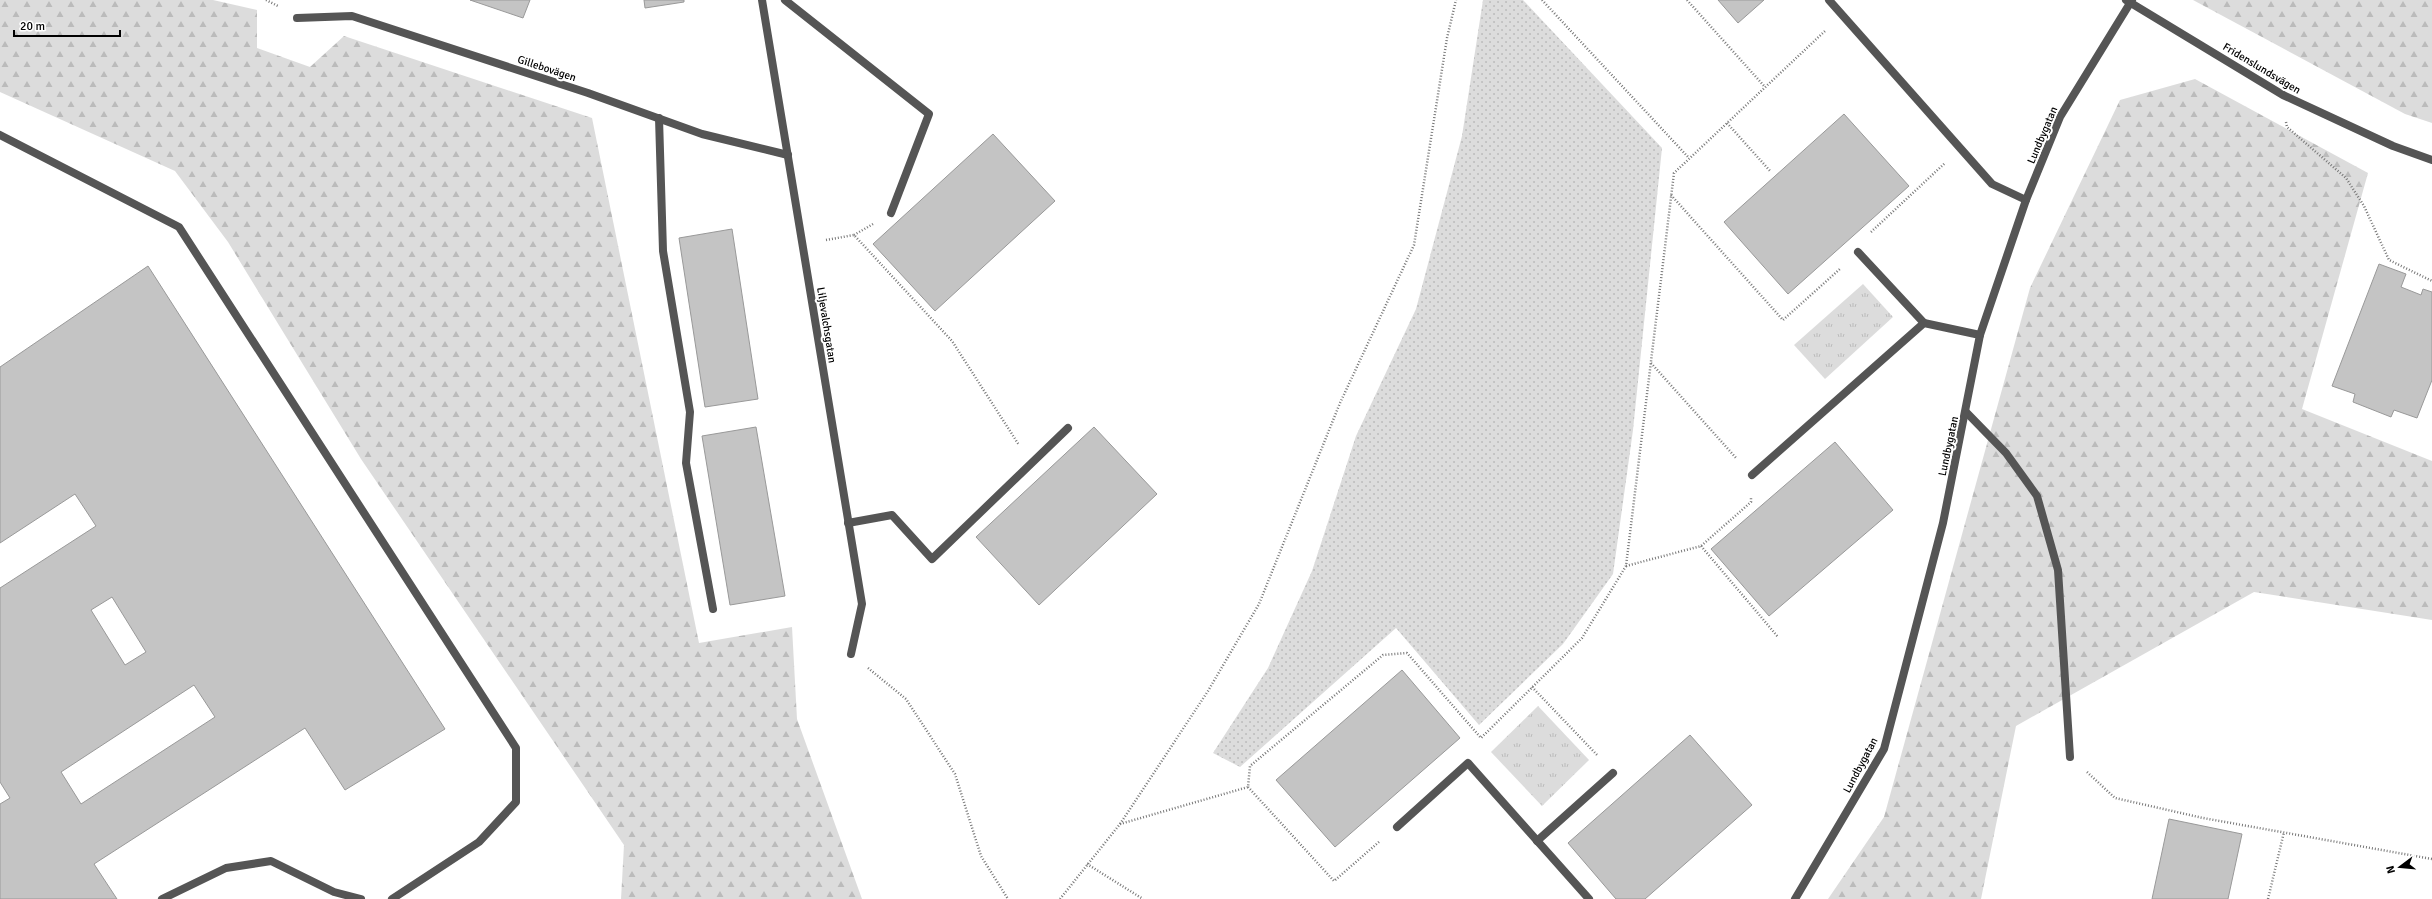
<svg xmlns="http://www.w3.org/2000/svg" width="2432" height="899" font-family="Signika,sans-serif">
	<style>
		.grass { fill: url(#grass-dots) }
		.forest { fill: url(#forest-firs) }
		.park { fill: url(#park-tufts) }
		.building { fill: #c4c4c4; stroke: #999; fill-rule: evenodd }
		.lines { fill: none; stroke-linecap: round; stroke-linejoin: round }
		.path { stroke: #777; stroke-width: 2.5; stroke-dasharray: 1 2; stroke-linecap: butt }
		.service { stroke: #555; stroke-width: 8 }
		.minor { stroke: #555; stroke-width: 8 }
		.tertiary { stroke: #555; stroke-width: 8 }
		.labels { text-anchor: middle; stroke-width: 4; stroke-linejoin: round; paint-order: stroke }
		.street-label { font-size: 11px; fill: #000; stroke: #fff }
	</style>
	<defs>
		<pattern id="grass-dots" width="8" height="8" patternUnits="userSpaceOnUse"><rect width="8" height="8" fill="#dcdcdc"/><path d="M2 2h.1M6 6h.1" fill="none" stroke="#bbb" stroke-width="1.8" stroke-linecap="round"/></pattern>
		<pattern id="forest-firs" width="22" height="20" patternUnits="userSpaceOnUse"><rect width="22" height="20" fill="#dcdcdc"/><path d="M5 1l3.5 6h-7zM16 11l3.5 6h-7z" fill="#bbb"/></pattern>
		<pattern id="park-tufts" width="24" height="20" patternUnits="userSpaceOnUse"><rect width="24" height="20" fill="#dcdcdc"/><path d="M3 7l-1-3M5 7V3M7 7l1-3M15 17l-1-3M17 17v-4M19 17l1-3" fill="none" stroke="#bbb"/></pattern>
	</defs>
	<rect width="100%" height="100%" fill="#fff"/>
	<polygon class="grass" points="1483,0 1523,0 1662,148 1633,430 1613,574 1563,644 1479,725 1396,628 1240,767 1213,753 1268,668 1312,571 1356,436 1416,309 1462,136"/>
	<g class="forest">
		<polygon points="0,0 213,0 257,10 257,48 310,67 344,36 592,118 699,643 792,627 797,719 862,899 621,899 624,845 361,459 228,242 175,171 0,92"/>
		<polygon points="2193,0 2432,0 2432,123 2405,114"/>
		<polygon points="2195,79 2368,173 2302,409 2432,461 2432,620 2254,592 2016,726 1981,899 1828,899 1884,817 2030,288 2120,100"/>
	</g>
	<g class="park">
		<polygon points="1863,284 1893,317 1825,379 1794,345"/>
		<polygon points="1538,706 1589,760 1542,806 1491,752"/>
	</g>
	<g class="building">
		<polygon points="470,0 530,0 523,18"/>
		<polygon points="644,0 684,0 684,2 645,8"/>
		<polygon points="1718,0 1764,0 1738,23"/>
		<polygon points="1844,114 1909,186 1788,294 1724,222"/>
		<polygon points="993,134 1055,201 935,311 873,244"/>
		<polygon points="732,229 758,399 705,407 679,238"/>
		<polygon points="2379,264 2406,274 2401,287 2421,295 2423,289 2432,292 2432,380 2417,418 2394,410 2391,417 2353,402 2355,394 2332,386"/>
		<path d="M148 266 445 729 345 790 305 728 94 864 117 899H0V804L10 798 0 782V588L96 526 75 494 0 543V367ZM112 597 146 652 125 665 91 610ZM194 685 215 717 81 804 61 772Z"/>
		<polygon points="756,427 785,596 730,605 702,436"/>
		<polygon points="1094,427 1157,494 1039,605 976,537"/>
		<polygon points="1835,442 1893,510 1769,616 1711,549"/>
		<polygon points="1402,670 1460,738 1335,847 1276,780"/>
		<polygon points="1690,735 1752,805 1645,899 1616,899 1568,843"/>
		<polygon points="2169,819 2242,834 2228,899 2152,899"/>
	</g>
	<g class="lines">
		<g class="path">
			<polyline points="266,0 278,6"/>
			<polyline points="1542,0 1689,158"/>
			<polyline points="1687,0 1765,87"/>
			<polyline points="2286,122 2287,127 2346,178 2364,206 2389,260 2432,281"/>
			<polyline points="1727,123 1771,172"/>
			<polyline points="1671,195 1783,320 1841,268"/>
			<polyline points="1871,232 1945,163"/>
			<polyline points="854,235 873,224"/>
			<polyline points="826,240 854,235 952,341 1019,445"/>
			<polyline points="1651,363 1737,459"/>
			<polyline points="1701,546 1778,637"/>
			<polyline points="1626,566 1701,546 1751,502 1751,497"/>
			<polyline points="868,668 906,699 955,774 981,856 1008,899"/>
			<polyline points="1532,687 1598,756"/>
			<polyline points="2087,772 2115,798 2203,818 2432,859"/>
			<polyline points="1248,787 1334,881 1380,841"/>
			<polyline points="1120,824 1208,691 1259,604 1340,403 1414,245 1447,38 1456,0"/>
			<polyline points="1087,864 1143,899"/>
			<polyline points="1060,899 1120,824 1248,787 1250,766 1383,655 1407,653 1481,738 1582,638 1626,566 1674,173 1826,30"/>
			<polyline points="2268,899 2284,832"/>
		</g>
		<g class="service">
			<polyline points="785,0 929,114 891,213"/>
			<polyline points="1829,0 1992,184 2026,200"/>
			<polyline points="659,118 663,251 690,412 686,463 713,609"/>
			<polyline points="0,135 179,227 516,748 516,802 479,842 392,899"/>
			<polyline points="1858,252 1924,323"/>
			<polyline points="1966,412 2006,453 2037,496 2058,570 2070,757"/>
			<polyline points="1752,475 1924,323 1980,335"/>
			<polyline points="848,523 892,515 932,559 1068,428"/>
			<polyline points="1397,827 1468,763 1589,899"/>
			<polyline points="1537,841 1613,773"/>
			<polyline points="162,899 226,868 271,861 334,892 361,899"/>
		</g>
		<g class="minor">
			<polyline points="762,0 862,604 851,654"/>
			<polyline points="297,18 352,16 588,93 702,134 788,155"/>
			<polyline points="1795,899 1884,749 1943,523 1980,335 2026,200 2060,117 2132,0"/>
		</g>
		<polyline class="tertiary" points="2126,0 2283,95 2393,146 2432,160"/>
	</g>
	<g class="labels">
		<g class="street-label">
			<text transform="translate(547 68) rotate(18)" y="4">Gillebovägen</text>
			<text transform="translate(2262 68) rotate(31)" y="4">Fridenslundsvägen</text>
			<text transform="translate(2042 135) rotate(-67)" y="4">Lundbygatan</text>
			<text transform="translate(827 325) rotate(81)" y="4">Liljevalchsgatan</text>
			<text transform="translate(1948 446) rotate(-78)" y="4">Lundbygatan</text>
			<text transform="translate(1860 765) rotate(-62)" y="4">Lundbygatan</text>
		</g>
	</g>
	<g transform="translate(2400 867) rotate(254)" stroke="#ffffff" stroke-width="3" paint-order="stroke">
	<path d="M0-3L7 15L0 10L-7 15Z" fill="#000000"/>
	<text y="-6" font-size="11" font-weight="bold" text-anchor="middle" fill="#000000">N</text>
	</g>
	<path d="M14 30v6h106v-6" fill="none" stroke="#000000" stroke-width="2"/>
	<text x="20" y="30" font-size="12" fill="#000000" stroke="#ffffff" stroke-width="3" paint-order="stroke">20 m</text>
</svg>
